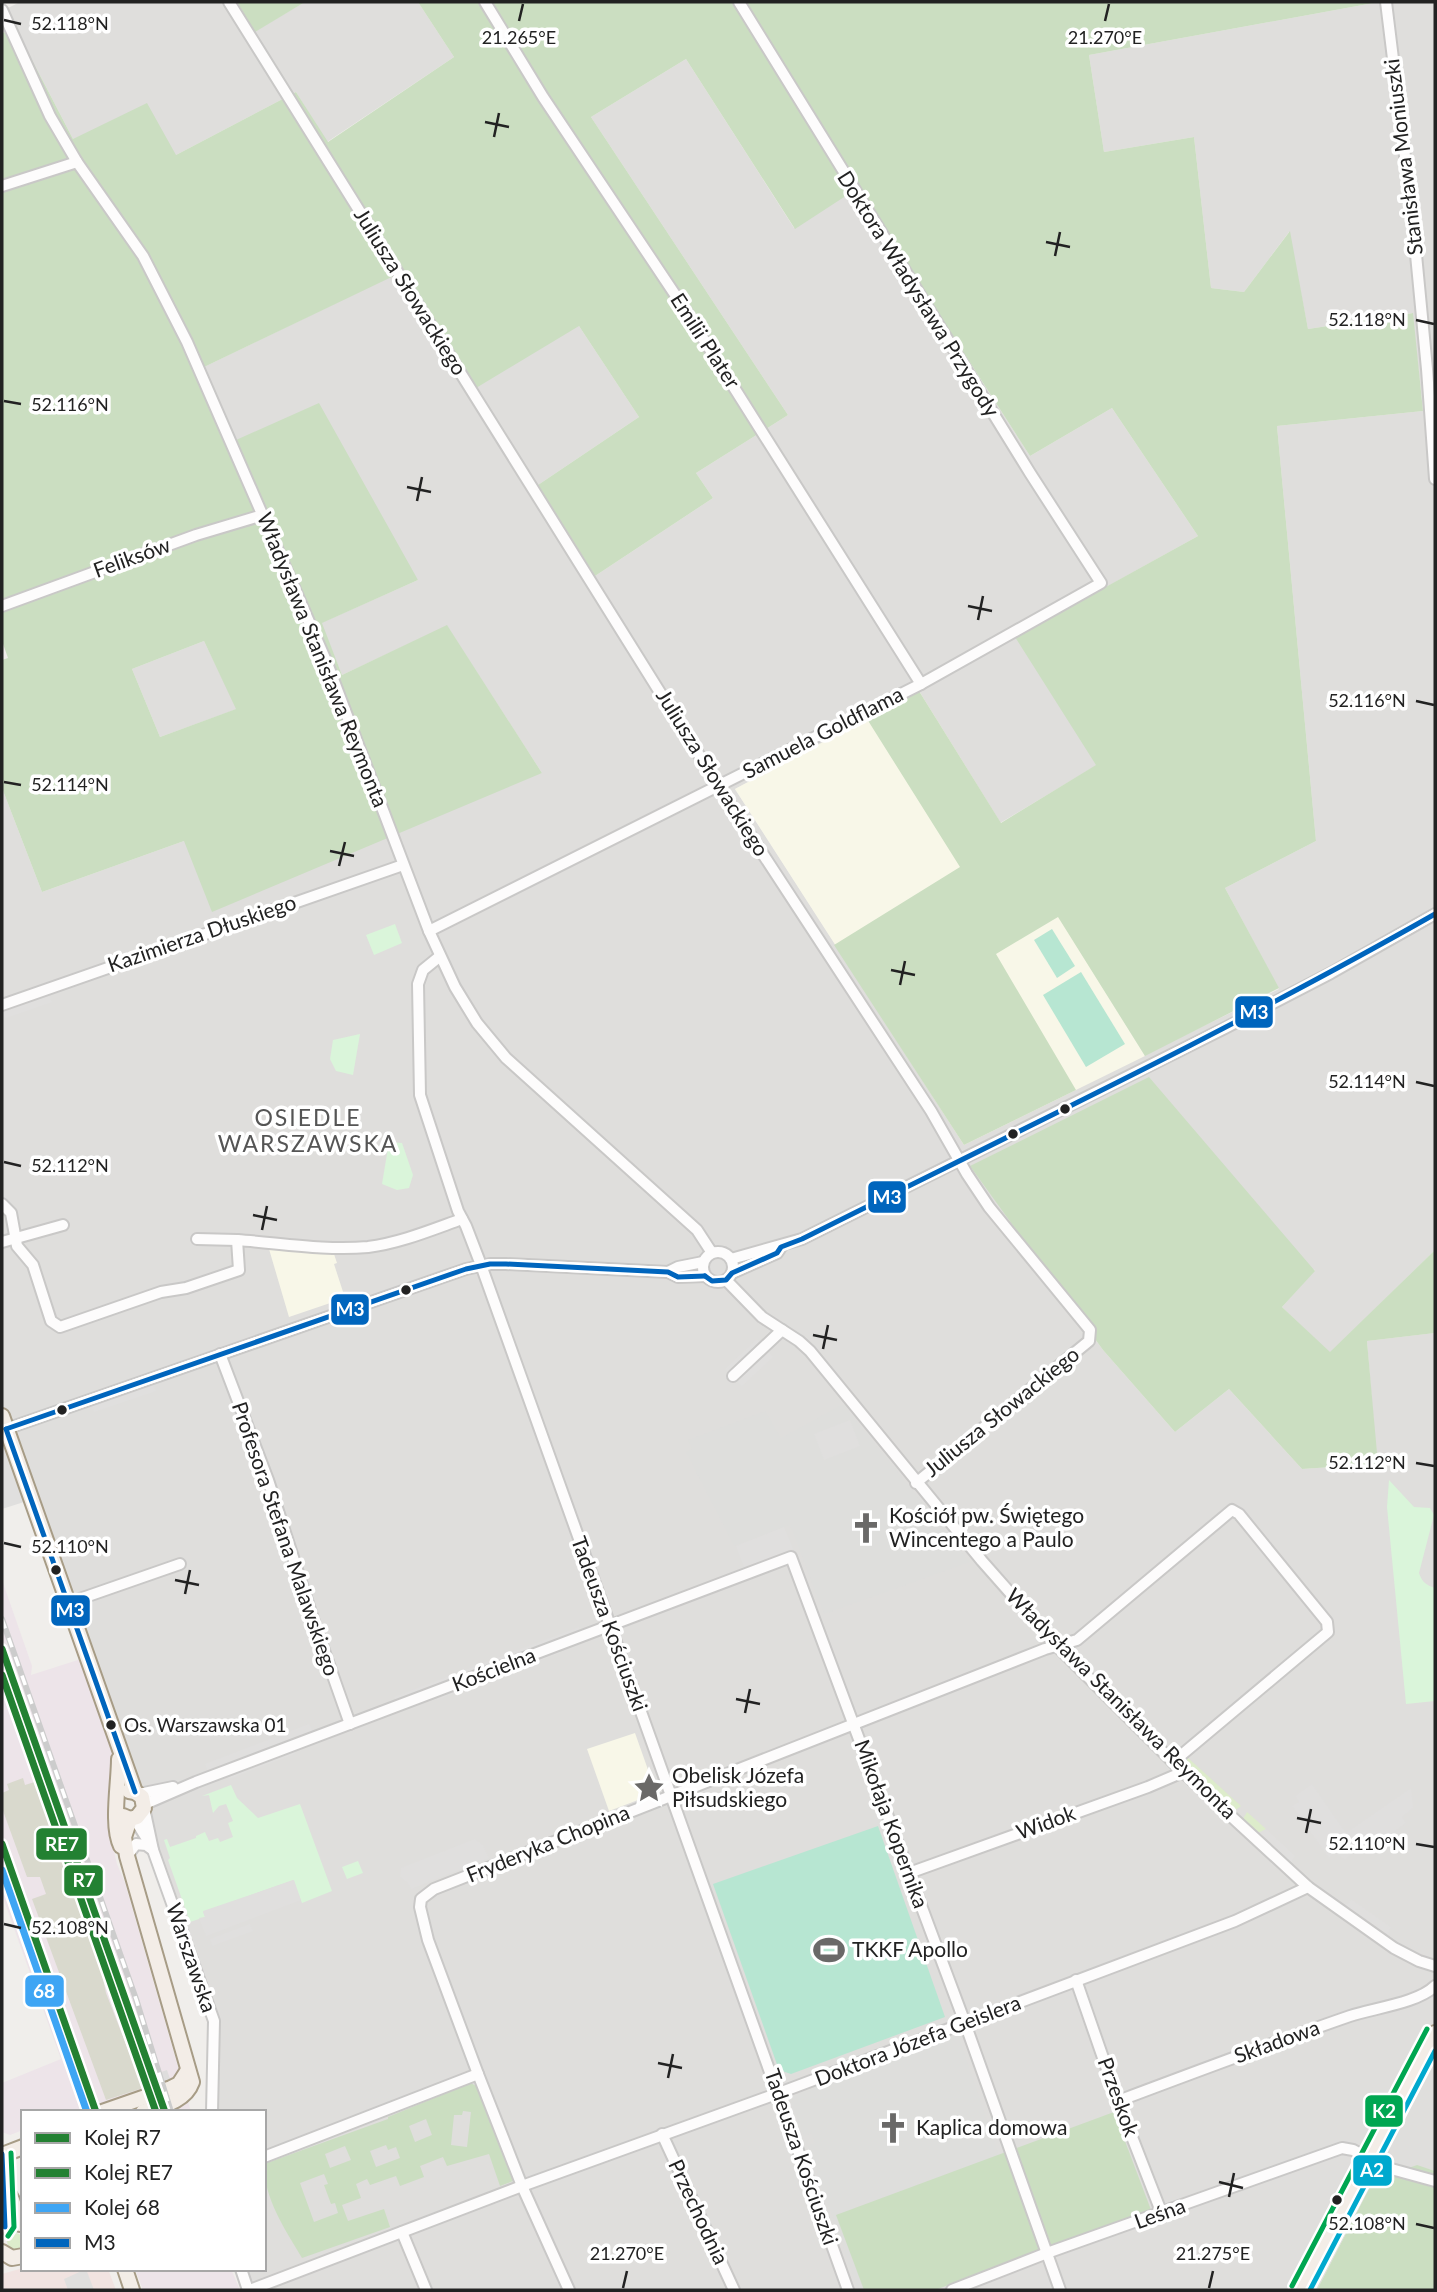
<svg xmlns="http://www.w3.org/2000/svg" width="1437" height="2292" font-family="Lato,sans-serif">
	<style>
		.residential { fill: #dfdedc }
		.commercial { fill: #f1e3e1 }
		.industrial { fill: #ede4e9 }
		.education { fill: #f8f7e8 }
		.religious { fill: #dededc }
		.construction { fill: #d9d9cd }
		.grass { fill: #ddeccb }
		.forest { fill: #cbdec1; fill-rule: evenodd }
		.park { fill: #daf5da }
		.pitch { fill: #b7e6d2 }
		.parking { fill: #e0dfde }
		.pier { fill: #dedddd }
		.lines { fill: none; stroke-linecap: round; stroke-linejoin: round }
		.minor-casing { stroke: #c9c8c7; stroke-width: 14 }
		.major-casing { stroke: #a79c86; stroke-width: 18 }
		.minor { stroke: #fdfcfc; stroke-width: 10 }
		.major { stroke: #f3ede7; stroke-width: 14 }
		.rail-casing { stroke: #ccc; stroke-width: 6 }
		.rail { stroke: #fff; stroke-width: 3.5; stroke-dasharray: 10; stroke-linecap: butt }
		.bus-1-casing { stroke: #fff; stroke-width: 10 }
		.bus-2-casing { stroke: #fff; stroke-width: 10 }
		.bus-3-casing { stroke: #fff; stroke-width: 10 }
		.bus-1 { stroke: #0065bd; stroke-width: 5 }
		.bus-2 { stroke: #00a9ce; stroke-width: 5 }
		.bus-3 { stroke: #00a651; stroke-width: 5 }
		.rail-1-casing { stroke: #fff; stroke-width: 12 }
		.rail-2-casing { stroke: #fff; stroke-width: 12 }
		.rail-3-casing { stroke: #fff; stroke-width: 12 }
		.rail-1 { stroke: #238132; stroke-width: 7 }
		.rail-2 { stroke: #238132; stroke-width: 7 }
		.rail-3 { stroke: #3ea5f4; stroke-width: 7 }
		.ticks { fill: none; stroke: #222; stroke-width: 2.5 }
		.bus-dot { fill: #222; stroke: #fff; stroke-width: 2.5 }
		.labels { text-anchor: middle; stroke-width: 7; stroke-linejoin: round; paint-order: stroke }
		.bus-label { font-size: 19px; fill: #222; stroke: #fff; text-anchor: start }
		.street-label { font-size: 21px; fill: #222; stroke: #fff }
		.poi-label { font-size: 21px; fill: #222; stroke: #fff; text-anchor: start }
		.neighbourhood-label { font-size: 23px; letter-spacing: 2px; fill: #555; stroke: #fff }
		.ticks-label { font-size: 18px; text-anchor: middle; fill: #222; stroke: #fff; stroke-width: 7; stroke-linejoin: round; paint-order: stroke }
		.line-badge { stroke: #fff; stroke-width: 2.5 }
		.badge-label { font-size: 19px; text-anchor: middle; font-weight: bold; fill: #fff }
	</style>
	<rect width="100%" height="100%" fill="#f0eeeb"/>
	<g class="residential">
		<polygon points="2,2 8,8 20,2 237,2 255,31 305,2 418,2 454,57 327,142 296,92 176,155 73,139 16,29 2,33"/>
		<polygon points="1379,2 1435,2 1435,1250 1330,1353 1282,1307 1315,1270 971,1166 1103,1350 1175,1432 1229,1389 1302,1469 1377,1464 1367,1341 1435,1333 1435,2171 1417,2166 1373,2181 1317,2290 248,2290 241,2269 264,2269 264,2112 212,2112 215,2039 146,1808 76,1651 2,1439 2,788 42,892 184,841 542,773 447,626 342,675 321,623 418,580 236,440 200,369 402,271 579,326 639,417 538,485 595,576 713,498 696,473 788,415 591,117 686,59 794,228 858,187 1030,456 1112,408 1198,536 1016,637 1097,765 1000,823 919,692 735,789 964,1144 1279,989 1225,888 1316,841 1277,426 1423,411 1412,313 1308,329 1289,232 1244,292 1211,288 1194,137 1104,152 1089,55"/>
		<polygon points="204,641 237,709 160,737 132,669"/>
	</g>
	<polygon class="commercial" points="23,2268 108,2269 116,2290 2,2290 2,2274"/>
	<g class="industrial">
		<polygon points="2,1580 32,1666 31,1675 81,1659 113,1751 107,1822 117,1864 125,1883 191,2112 23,2112 23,2130 10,2135 2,2132 2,2083 61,2059 2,1895"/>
		<polygon points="135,2269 231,2269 240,2290 143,2290"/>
	</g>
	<g class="education">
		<polygon points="919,691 1145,1056 964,1145 735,789"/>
		<polygon points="269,1249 334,1254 337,1263 334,1264 345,1298 289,1317"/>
		<polygon points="635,1733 652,1781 645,1786 646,1797 609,1811 587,1749"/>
	</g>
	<g class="religious">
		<polygon points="843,1404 970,1562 824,1614 790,1525 734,1546 686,1452 692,1449 688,1440 765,1411 781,1438"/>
		<polygon points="957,2032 1026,2235 902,2290 858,2290 808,2146 815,2143 811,2133 804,2136 791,2102 795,2095"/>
	</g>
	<polygon class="construction" points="23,1778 25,1785 44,1779 75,1867 68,1870 95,1941 106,1993 143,2088 106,2100 32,1899 46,1894 40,1877 27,1877 2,1808 2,1793 9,1790 7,1784"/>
	<g class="grass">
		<polygon points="1187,1757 1241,1806 1237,1809 1233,1810 1191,1770 1187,1765"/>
		<polygon points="1247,1812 1266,1829 1262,1833 1259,1833 1243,1819"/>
		<circle cx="15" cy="2241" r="8"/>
	</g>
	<g class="forest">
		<polygon points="237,2 305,2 255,32"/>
		<path d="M418 2H1379L1089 55 1104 152 1194 137 1211 288 1244 292 1290 231 1308 329 1413 313 1423 411 1277 426 1316 841 1225 888 1279 988 1145 1056 1058 917 996 954 1076 1090 964 1145 834 945 960 867 867 719 919 691 1001 823 1096 765 1015 637 1198 536 1112 408 1030 456 858 188 795 229 686 59 591 117 788 415 696 473 713 498 595 576 538 485 639 417 579 326 476 388 402 272 200 369 236 440 319 403 418 580 322 623 342 675 447 625 542 773 212 912 184 841 42 892 2 788V660L8 658 2 641V33L16 29 73 139 147 103 176 155 296 92 328 142 454 57ZM204 641 236 709 160 737 132 669Z"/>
		<polygon points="1149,1077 1315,1271 1282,1307 1330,1352 1435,1250 1435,1333 1367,1341 1378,1464 1302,1469 1229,1389 1175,1432 1103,1350 970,1166"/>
		<path d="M471 2083 476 2086 513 2181 500 2186 489 2154 447 2166 443 2157 420 2166 424 2177 400 2186 396 2176 370 2185 367 2179 356 2184 361 2198 342 2205 348 2221 384 2209 390 2227 302 2258C285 2229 264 2199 264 2164L388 2119V2117ZM463 2111 471 2112 467 2147 451 2145 454 2115H462ZM426 2119 432 2135 415 2142 409 2126ZM386 2145 388 2150 396 2147 400 2158 376 2167 370 2151ZM345 2146 351 2160 330 2168 325 2154ZM324 2174 328 2184 324 2185 331 2204 335 2203 338 2213 314 2222 300 2183Z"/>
		<polygon points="1114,2112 1151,2210 935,2290 864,2290 836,2215"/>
		<polygon points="1417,2165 1435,2171 1435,2290 1317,2290 1373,2181"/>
	</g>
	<g class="park">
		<polygon points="395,924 402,943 374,955 366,935"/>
		<polygon points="360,1034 353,1075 336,1071 330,1059 333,1040"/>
		<polygon points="389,1142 402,1143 413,1175 409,1188 397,1190 382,1184"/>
		<path d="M1389 1480 1414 1507 1430 1508 1434 1515 1419 1573C1422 1582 1426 1585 1435 1588V1701L1406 1704 1387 1507Z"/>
		<polygon points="231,1785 237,1798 258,1818 300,1804 332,1891 302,1903 293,1880 203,1912 205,1917 190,1922 168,1860 170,1858 164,1840 167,1839 170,1847 196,1838 196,1836 205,1832 209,1841 218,1838 220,1842 233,1837 228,1823 233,1821 226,1804 219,1806 213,1813 209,1795 202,1796"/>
		<polygon points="358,1861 363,1873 347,1879 342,1867"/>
	</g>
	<g class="pitch">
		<polygon points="1052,929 1075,966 1057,978 1034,940"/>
		<polygon points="1081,972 1125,1044 1086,1067 1043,995"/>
		<polygon points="878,1826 945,2017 791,2074 779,2070 713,1884"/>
	</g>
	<g class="parking">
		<polygon points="49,994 52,1002 6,1018 2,1014 2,1011"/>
		<polygon points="757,1339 773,1357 742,1386 725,1369"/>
		<polygon points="153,1384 156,1391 94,1412 91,1405"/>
		<polygon points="850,1420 860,1446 824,1460 814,1434"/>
		<polygon points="2,1439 24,1502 2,1509"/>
		<polygon points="784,1527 793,1549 744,1567 736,1546"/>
		<polygon points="579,1627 580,1630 396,1700 394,1697"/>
		<polygon points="559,1650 560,1653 437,1700 436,1696"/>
		<polygon points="309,1724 313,1732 208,1772 205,1764"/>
		<polygon points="294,1751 295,1754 229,1779 227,1776"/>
		<polygon points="1312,1784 1346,1833 1411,1788 1413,1808 1402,1817 1406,1823 1364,1854 1358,1847 1345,1860 1335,1853 1329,1858 1292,1806 1299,1802 1295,1796"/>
		<polygon points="1266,1829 1295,1856 1292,1860 1292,1864 1258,1833"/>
		<polygon points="475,1839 483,1845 489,1858 411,1889 408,1883 400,1877 401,1868"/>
		<polygon points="294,1880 301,1900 206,1936 199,1918 205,1917 203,1911"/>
		<polygon points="1351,1899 1391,1927 1388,1935 1344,1904 1348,1904"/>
		<polygon points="250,1924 253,1931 212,1946 210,1939"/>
		<polygon points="86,2269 94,2290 68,2290 64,2279"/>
	</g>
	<polygon class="pier" points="167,2070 180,2108 169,2112 159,2112 147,2077"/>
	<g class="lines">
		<defs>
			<g id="minor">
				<polyline points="229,2 719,787 931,1111 967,1174 989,1207 1090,1330 1089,1341 916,1483"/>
				<polyline points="485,2 543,97 682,305 921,684"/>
				<polyline points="1386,2 1412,213 1427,369 1435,479"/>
				<polyline points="2,10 50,116 77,162 143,256 187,342 327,663 429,931 455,987 477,1023 506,1058 697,1230 712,1253"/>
				<polyline points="2,186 77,162"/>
				<polyline points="2,606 196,535 263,515"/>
				<polyline points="429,931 921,684 1101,583 1030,473 739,2"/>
				<polyline points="439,957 423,970 418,984 420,1095 458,1211 466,1226 481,1265 848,2290"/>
				<polyline points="2,1005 403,865"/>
				<path d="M2 1204 11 1213 17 1246 33 1265 51 1321 60 1327 161 1292 186 1288 239 1270 237 1240C280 1243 325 1251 368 1247 400 1243 431 1230 462 1219"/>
				<polyline points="197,1239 237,1240"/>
				<polyline points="2,1242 63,1225"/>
				<circle cx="718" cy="1267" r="15"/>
				<polyline points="731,1259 802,1239 1225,1028 1331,973 1435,914"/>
				<polyline points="668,1272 678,1267 703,1262"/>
				<polyline points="732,1273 777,1253 781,1247"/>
				<polyline points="726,1280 762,1317 799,1341 810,1351 982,1561 1057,1646 1183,1772 1308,1887 1394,1948 1419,1961 1435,1966"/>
				<polyline points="220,1354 268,1480 314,1622 350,1724"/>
				<polyline points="733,1376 782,1330"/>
				<polyline points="6,1429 466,1269 490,1264 506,1264 668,1272 678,1277 705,1276"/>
				<polyline points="68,1603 180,1564"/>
				<polyline points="139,1794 173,1787"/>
				<polyline points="145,1804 196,1782 791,1557 965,2023 1060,2290"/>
				<polyline points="144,1808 153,1850 214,2021 212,2112"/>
				<polyline points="134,1818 150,1844"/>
				<polyline points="127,1856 136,1844 146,1845 153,1850"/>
				<polyline points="909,1873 1148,1787 1183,1772"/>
				<polyline points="1076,1980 1118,2101 1162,2214"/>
				<path d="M1118 2101C1195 2072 1272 2043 1350 2016 1374 2008 1418 2003 1435 1986"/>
				<polyline points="662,2134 734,2290"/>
				<polyline points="264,2157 478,2074"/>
				<polyline points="402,2232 426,2290"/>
				<polyline points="241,2269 248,2290"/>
				<polyline points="250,2290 522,2186 779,2093 1235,1921 1308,1887"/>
				<polyline points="569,2290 522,2186 478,2074 428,1940 420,1907 421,1899 434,1889 1045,1649 1077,1640 1232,1510 1239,1514 1327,1622 1328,1632 1173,1762"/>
				<polyline points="952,2290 1047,2253 1342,2148 1353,2150 1384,2167 1435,2181"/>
			</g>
			<g id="major">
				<polyline points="2,1416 135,1792"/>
				<path d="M119 1759C119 1783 111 1826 121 1846"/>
				<polyline points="123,1816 130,1819 137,1817 144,1808 142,1797 135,1792 129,1791"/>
				<path d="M130 1819 124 1837 127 1856 192 2082C185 2102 161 2106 143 2112"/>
				<polyline points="102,2112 171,2088 179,2084 188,2070"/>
				<polyline points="20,2224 12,2200 6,2189 2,2155 23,2147"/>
				<polyline points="5,2227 3,2199 6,2191"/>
				<polyline points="2,2252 12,2258 23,2256"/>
				<polyline points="125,2269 132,2290"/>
				<polyline points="1300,2290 1435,2033"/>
			</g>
		</defs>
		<use href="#minor" class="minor-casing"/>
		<use href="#major" class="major-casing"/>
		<use href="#minor" class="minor"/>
		<use href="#major" class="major"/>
		<defs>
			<g id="rail">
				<polyline points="2,1619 136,1999 171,2112"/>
				<polyline points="2,1871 81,2067"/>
			</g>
		</defs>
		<use href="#rail" class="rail-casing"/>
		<use href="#rail" class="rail"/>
		<defs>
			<g id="bus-1">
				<path d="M705 1276 712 1281 726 1280 732 1273 777 1253 781 1247 802 1239C1014 1133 1229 1031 1435 914"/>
				<polyline points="6,1429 466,1269 490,1264 506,1264 668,1272 678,1277 705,1276"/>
				<polyline points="6,1429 135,1792"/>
				<polyline points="2,2154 5,2227"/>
			</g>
			<polyline id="bus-2" points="1310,2290 1435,2051"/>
			<g id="bus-3">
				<polyline points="8,2236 14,2227 11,2153"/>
				<polyline points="1292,2286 1427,2029"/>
			</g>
		</defs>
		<use href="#bus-1" class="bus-1-casing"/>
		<use href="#bus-2" class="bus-2-casing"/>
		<use href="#bus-3" class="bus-3-casing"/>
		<use href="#bus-1" class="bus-1"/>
		<use href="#bus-2" class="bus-2"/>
		<use href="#bus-3" class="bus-3"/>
		<defs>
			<g id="rail-1">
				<polyline points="2,1649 165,2112"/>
				<polyline points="2,1844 96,2112"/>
			</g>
			<polyline id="rail-2" points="2,1675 156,2112"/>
			<polyline id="rail-3" points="2,1870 87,2112"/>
		</defs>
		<use href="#rail-1" class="rail-1-casing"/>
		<use href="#rail-2" class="rail-2-casing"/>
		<use href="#rail-3" class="rail-3-casing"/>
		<use href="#rail-1" class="rail-1"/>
		<use href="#rail-2" class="rail-2"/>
		<use href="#rail-3" class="rail-3"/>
	</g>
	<path class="ticks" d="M4 20 21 24M519 21 523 4M1105 21 1109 4M485 122 509 127M494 137 499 113M1046 242 1070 247M1055 256 1060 232M1416 320 1434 324M4 401 21 404M407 487 431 492M417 501 422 477M968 606 992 611M978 620 983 596M1416 701 1434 705M4 782 21 785M330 851 354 856M339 866 345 842M891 970 915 975M900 985 905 961M1416 1082 1434 1086M4 1162 21 1166M253 1215 277 1220M262 1230 267 1206M813 1335 837 1340M823 1349 828 1325M1416 1463 1434 1466M4 1543 21 1547M175 1580 199 1585M185 1594 190 1570M736 1699 760 1704M745 1713 750 1689M1297 1818 1321 1823M1306 1833 1311 1809M1416 1844 1434 1847M4 1924 21 1928M658 2063 682 2068M668 2078 673 2054M1219 2182 1243 2188M1229 2197 1234 2173M1416 2224 1434 2228M623 2288 627 2271M1209 2288 1213 2271"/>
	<defs>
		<symbol id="church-bare" viewBox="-9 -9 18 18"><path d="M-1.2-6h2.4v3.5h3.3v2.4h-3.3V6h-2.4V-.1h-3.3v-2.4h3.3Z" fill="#6a6968" stroke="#fff" stroke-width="2.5" paint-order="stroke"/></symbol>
		<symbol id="sight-bare" viewBox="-9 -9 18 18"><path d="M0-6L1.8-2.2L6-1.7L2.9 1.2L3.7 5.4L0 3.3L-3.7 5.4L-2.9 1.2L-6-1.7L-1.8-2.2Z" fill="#6a6968" stroke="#fff" stroke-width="2.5" paint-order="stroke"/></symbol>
		<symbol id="stadium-bare" viewBox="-9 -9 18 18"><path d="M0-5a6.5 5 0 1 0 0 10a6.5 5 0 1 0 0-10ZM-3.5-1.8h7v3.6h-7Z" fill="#6a6968" stroke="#fff" stroke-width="2.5" paint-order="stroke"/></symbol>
	</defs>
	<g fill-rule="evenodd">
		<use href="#church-bare" x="844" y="1506" width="44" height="44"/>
		<use href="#sight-bare" x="627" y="1766" width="44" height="44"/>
		<use href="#stadium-bare" x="807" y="1928" width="44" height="44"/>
		<use href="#church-bare" x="871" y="2106" width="44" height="44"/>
	</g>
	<g class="bus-dot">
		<circle cx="1065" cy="1109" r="6"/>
		<circle cx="1013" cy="1134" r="6"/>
		<circle cx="406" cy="1290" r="6"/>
		<circle cx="62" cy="1410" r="6"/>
		<circle cx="56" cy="1570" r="6"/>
		<circle cx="111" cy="1725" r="6"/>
		<circle cx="1337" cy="2200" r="6"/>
	</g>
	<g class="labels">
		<g class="bus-label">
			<text x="124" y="1732">Os. Warszawska 01</text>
		</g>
		<g class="street-label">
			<text transform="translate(1404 157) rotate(-97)" y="7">Stanisława Moniuszki</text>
			<text transform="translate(410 292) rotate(58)" y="7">Juliusza Słowackiego</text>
			<text transform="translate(918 294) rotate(58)" y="7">Doktora Władysława Przygody</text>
			<text transform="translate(705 341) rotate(57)" y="7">Emilii Plater</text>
			<text transform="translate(132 558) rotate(-20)" y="7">Feliksów</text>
			<text transform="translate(322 660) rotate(68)" y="7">Władysława Stanisława Reymonta</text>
			<text transform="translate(823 733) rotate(-27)" y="7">Samuela Goldflama</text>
			<text transform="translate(712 773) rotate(58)" y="7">Juliusza Słowackiego</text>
			<text transform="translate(202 934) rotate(-19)" y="7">Kazimierza Dłuskiego</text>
			<text transform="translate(1002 1412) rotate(-39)" y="7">Juliusza Słowackiego</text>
			<text transform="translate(285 1539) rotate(71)" y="7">Profesora Stefana Malawskiego</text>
			<text transform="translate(609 1624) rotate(70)" y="7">Tadeusza Kościuszki</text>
			<text transform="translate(494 1670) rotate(-21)" y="7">Kościelna</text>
			<text transform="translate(1121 1704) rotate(45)" y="7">Władysława Stanisława Reymonta</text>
			<text transform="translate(1046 1823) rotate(-20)" y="7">Widok</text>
			<text transform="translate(891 1824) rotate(70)" y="7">Mikołaja Kopernika</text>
			<text transform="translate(548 1844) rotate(-22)" y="7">Fryderyka Chopina</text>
			<text transform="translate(191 1958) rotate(71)" y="7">Warszawska</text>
			<text transform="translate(918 2041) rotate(-21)" y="7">Doktora Józefa Geislera</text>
			<text transform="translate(1277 2042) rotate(-20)" y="7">Składowa</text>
			<text transform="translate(1118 2097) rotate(70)" y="7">Przeskok</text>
			<text transform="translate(801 2157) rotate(71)" y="7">Tadeusza Kościuszki</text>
			<text transform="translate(698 2212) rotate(65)" y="7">Przechodnia</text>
			<text transform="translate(1160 2214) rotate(-20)" y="7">Leśna</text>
		</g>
		<g class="poi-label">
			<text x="889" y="1523">Kościół pw. Świętego<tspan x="889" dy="24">Wincentego a Paulo</tspan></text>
			<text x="672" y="1783">Obelisk Józefa<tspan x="672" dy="24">Piłsudskiego</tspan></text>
			<text x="852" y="1957">TKKF Apollo</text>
			<text x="916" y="2135">Kaplica domowa</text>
		</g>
		<g class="neighbourhood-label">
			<text x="308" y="1126">OSIEDLE<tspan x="308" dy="26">WARSZAWSKA</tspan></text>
		</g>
	</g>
	<g class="ticks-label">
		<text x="70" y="30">52.118°N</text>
		<text x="519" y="44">21.265°E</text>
		<text x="1105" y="44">21.270°E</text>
		<text x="1367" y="326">52.118°N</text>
		<text x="70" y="411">52.116°N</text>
		<text x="1367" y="707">52.116°N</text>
		<text x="70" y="791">52.114°N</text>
		<text x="1367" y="1088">52.114°N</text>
		<text x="70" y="1172">52.112°N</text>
		<text x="1367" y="1469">52.112°N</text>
		<text x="70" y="1553">52.110°N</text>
		<text x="1367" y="1850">52.110°N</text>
		<text x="70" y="1934">52.108°N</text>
		<text x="1367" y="2230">52.108°N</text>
		<text x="627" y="2260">21.270°E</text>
		<text x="1213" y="2260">21.275°E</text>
	</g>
	<g class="line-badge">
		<rect x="1234" y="995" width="40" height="34" rx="7" fill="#0065bd"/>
		<rect x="867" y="1180" width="40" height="34" rx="7" fill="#0065bd"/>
		<rect x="330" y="1293" width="40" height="33" rx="7" fill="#0065bd"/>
		<rect x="50" y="1594" width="41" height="33" rx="7" fill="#0065bd"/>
		<rect x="35" y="1827" width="53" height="34" rx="7" fill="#238132"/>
		<rect x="63" y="1864" width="41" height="33" rx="7" fill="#238132"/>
		<rect x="24" y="1974" width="41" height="34" rx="7" fill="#3ea5f4"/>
		<rect x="1364" y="2094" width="40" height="34" rx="7" fill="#00a651"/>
		<rect x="1352" y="2154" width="41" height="33" rx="7" fill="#00a9ce"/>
	</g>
	<g class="badge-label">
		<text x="1254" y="1019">M3</text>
		<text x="887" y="1204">M3</text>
		<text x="350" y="1316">M3</text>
		<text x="70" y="1617">M3</text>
		<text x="62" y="1851">RE7</text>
		<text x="84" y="1887">R7</text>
		<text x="44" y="1998">68</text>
		<text x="1384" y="2118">K2</text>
		<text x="1372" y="2177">A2</text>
	</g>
	<rect width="1437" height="2292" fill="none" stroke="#222222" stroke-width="7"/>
	<rect x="21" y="2110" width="245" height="161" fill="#ffffff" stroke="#a7a7a7" stroke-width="2"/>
	<rect x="35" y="2133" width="35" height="10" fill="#238132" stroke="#a7a7a7" stroke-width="2"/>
	<text x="84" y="2145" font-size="21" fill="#222222">Kolej R7</text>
	<rect x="35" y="2168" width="35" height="10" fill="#238132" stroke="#a7a7a7" stroke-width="2"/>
	<text x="84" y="2180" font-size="21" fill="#222222">Kolej RE7</text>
	<rect x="35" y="2203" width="35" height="10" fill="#3ea5f4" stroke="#a7a7a7" stroke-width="2"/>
	<text x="84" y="2215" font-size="21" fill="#222222">Kolej 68</text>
	<rect x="35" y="2238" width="35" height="10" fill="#0065bd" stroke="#a7a7a7" stroke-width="2"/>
	<text x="84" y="2250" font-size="21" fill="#222222">M3</text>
</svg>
